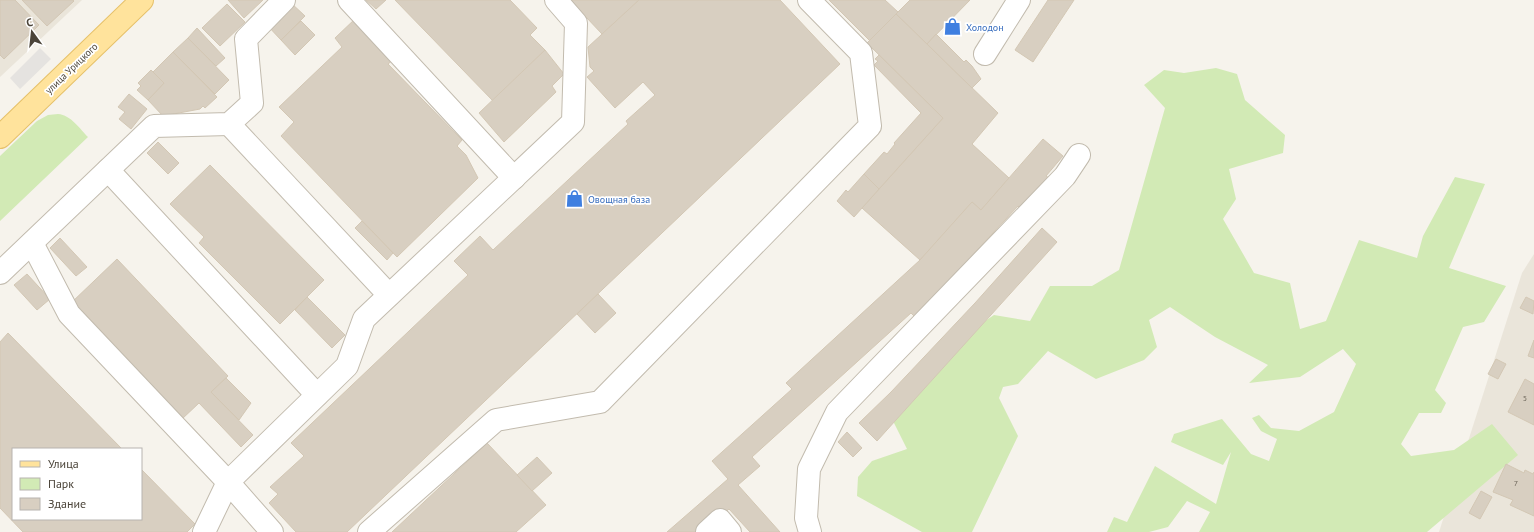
<svg xmlns="http://www.w3.org/2000/svg" width="1534" height="532" font-family="'PT Sans',sans-serif">
	<style>
		.residential { fill: #eae5da }
		.green { fill: #d2eab5 }
		.parking { fill: #e5e3e0 }
		.building { fill: #d8cfc1; stroke: #d3c7b4 }
		.lines { fill: none; stroke-linecap: round; stroke-linejoin: round }
		.minor-casing { stroke: #c2bbae; stroke-width: 24 }
		.major-casing { stroke: #e6c16a; stroke-width: 24 }
		.minor { stroke: #fff; stroke-width: 22 }
		.major { stroke: #ffe39c; stroke-width: 22 }
		.labels { text-anchor: middle; stroke-width: 3.5; stroke-linejoin: round; paint-order: stroke }
		.number-label { font-size: 8px; fill: #6e675b }
		.shop-label { font-size: 10px; fill: #366cbe; stroke: #fff; text-anchor: start }
		.street-label { font-size: 10px; fill: #4b4439; stroke: #fff }
	</style>
	<rect width="100%" height="100%" fill="#f6f3ec"/>
	<g class="residential">
		<polygon points="0,0 82,0 0,77"/>
		<polygon points="1534,254 1534,532 1439,532 1522,273"/>
	</g>
	<g class="green">
		<polygon points="1216,68 1237,74 1245,100 1285,135 1283,153 1229,169 1236,199 1223,219 1254,273 1290,283 1300,329 1326,321 1359,240 1417,258 1423,236 1455,177 1485,184 1449,268 1506,286 1484,322 1463,327 1435,390 1446,403 1441,413 1419,413 1401,444 1411,456 1454,450 1492,424 1518,455 1427,532 1199,532 1210,512 1187,501 1168,527 1149,532 1107,532 1114,517 1127,522 1155,466 1216,504 1231,452 1223,465 1171,442 1174,434 1222,419 1251,454 1269,461 1277,439 1261,431 1252,418 1259,415 1271,428 1299,431 1334,412 1356,364 1343,349 1300,377 1249,383 1268,365 1215,337 1170,307 1149,320 1157,347 1144,360 1096,379 1048,351 1018,384 1003,387 999,398 1018,436 972,532 922,532 857,496 858,477 872,461 907,449 892,419 976,327 994,315 1030,321 1050,286 1092,286 1119,270 1165,108 1144,85 1164,70 1184,73"/>
		<path d="M58 114C71 115 80 129 88 137L0 221V156L37 121 48 115Z"/>
	</g>
	<polygon class="parking" points="40,48 51,59 20,89 10,78"/>
	<g class="building">
		<polygon points="0,0 15,0 39,25 4,59 0,55"/>
		<polygon points="22,0 73,0 74,1 47,26"/>
		<polygon points="228,0 263,0 244,18"/>
		<polygon points="366,0 386,0 376,9"/>
		<polygon points="395,0 510,0 537,28 530,35 545,50 493,101"/>
		<polygon points="570,0 639,0 602,34"/>
		<polygon points="639,0 780,0 840,64 347,532 296,532 269,503 278,494 270,487 304,456 291,443 468,275 454,261 480,236 493,250 628,124 626,121 655,95 643,82 615,108 587,77 594,71 590,67 588,47"/>
		<polygon points="829,0 885,0 898,12 870,41"/>
		<polygon points="910,0 970,0 927,44 896,14"/>
		<polygon points="1048,0 1074,0 1033,62 1015,50"/>
		<polygon points="290,2 305,16 281,40 267,25"/>
		<polygon points="227,4 245,22 220,46 202,28"/>
		<polygon points="896,14 998,113 972,144 1009,178 981,210 972,202 920,260 862,208 943,118 867,43"/>
		<polygon points="356,18 394,59 388,64 462,140 457,146 466,155 478,178 397,257 281,136 294,122 279,107 342,47 335,38"/>
		<polygon points="301,21 315,35 295,55 281,40"/>
		<polygon points="197,28 225,58 216,66 188,38"/>
		<polygon points="936,34 964,62 966,60 972,66 981,79 972,88 927,44"/>
		<polygon points="188,38 229,80 215,94 173,52"/>
		<polygon points="545,50 564,74 552,86 556,92 504,142 479,113"/>
		<polygon points="173,52 217,97 205,108 203,106 200,109 163,116 148,100 164,83 153,72"/>
		<polygon points="879,55 943,118 879,189 864,174 884,152 887,154 895,144 894,143 921,113 874,65 878,61 875,59"/>
		<polygon points="151,70 164,83 148,100 137,90 141,86 138,83"/>
		<polygon points="129,94 147,109 131,129 119,119 125,112 118,107"/>
		<polygon points="1043,139 1063,156 1046,176 1049,178 1022,209 1018,206 915,317 911,313 752,457 760,466 738,485 780,532 750,532 729,509 703,532 667,532 728,479 712,461 792,389 786,383 920,260 972,202 981,210"/>
		<polygon points="158,142 179,163 168,174 147,153"/>
		<polygon points="210,165 324,280 280,324 199,243 204,237 170,204"/>
		<polygon points="864,174 879,189 854,217 837,201 846,190 848,192"/>
		<polygon points="362,221 393,253 387,260 355,228"/>
		<polygon points="1042,228 1057,242 877,441 859,423 891,392 975,303"/>
		<polygon points="60,238 87,267 76,276 50,248"/>
		<polygon points="117,259 228,376 211,392 253,435 241,447 199,403 182,419 71,303"/>
		<polygon points="27,274 50,299 37,310 14,285"/>
		<polygon points="598,294 616,313 595,333 577,314"/>
		<polygon points="307,297 345,335 332,348 295,310"/>
		<polygon points="1526,297 1534,301 1533,314 1520,308"/>
		<polygon points="8,333 122,449 13,449 13,519 141,519 141,469 195,524 187,532 23,532 0,508 0,342"/>
		<polygon points="1534,340 1534,358 1528,356"/>
		<polygon points="1496,359 1506,364 1498,379 1488,374"/>
		<polygon points="226,378 251,403 239,420 211,392"/>
		<polygon points="1525,379 1534,384 1534,425 1508,412"/>
		<polygon points="847,432 862,448 853,457 838,442"/>
		<polygon points="487,443 546,505 516,532 392,532"/>
		<polygon points="537,457 552,473 532,491 517,475"/>
		<polygon points="1506,464 1524,473 1525,470 1533,474 1534,472 1534,516 1510,505 1513,500 1493,492"/>
		<polygon points="1481,491 1492,497 1480,519 1469,513"/>
	</g>
	<g class="lines">
		<defs>
			<g id="minor">
				<polyline points="349,0 514,178"/>
				<polyline points="985,54 1019,0"/>
				<polyline points="229,124 389,295"/>
				<polyline points="108,170 317,395"/>
				<polyline points="32,243 69,314 228,482 272,532"/>
				<polyline points="0,273 154,126 229,124 252,103 246,39 284,0"/>
				<polyline points="204,532 228,482 347,366 364,319 573,122 576,23 556,0"/>
				<polyline points="369,532 496,420 600,402 870,126 861,53 809,0"/>
				<polyline points="707,532 720,520 730,532"/>
				<polyline points="810,532 806,518 809,469 837,412 1065,176 1079,155"/>
			</g>
			<polyline id="major" points="0,137 142,0"/>
		</defs>
		<use href="#minor" class="minor-casing"/>
		<use href="#major" class="major-casing"/>
		<use href="#minor" class="minor"/>
		<use href="#major" class="major"/>
	</g>
	<defs>
		<symbol id="shop-bare" viewBox="-9 -9 18 18"><path d="M-5-2.5h2.3a2.7 3.5 0 0 1 5.4 0H5L5.5 6h-11ZM-1.5-2.5h3a1.5 2.3 0 0 0-3 0Z" fill="#3f7fe0" stroke="#fff" stroke-width="2.5" paint-order="stroke"/></symbol>
	</defs>
	<g fill-rule="evenodd">
		<use href="#shop-bare" x="940" y="14" width="25" height="25"/>
		<use href="#shop-bare" x="562" y="186" width="25" height="25"/>
	</g>
	<g class="labels">
		<g class="number-label">
			<text x="1525" y="401">5</text>
			<text x="1516" y="486">7</text>
		</g>
		<g class="shop-label">
			<text x="966" y="31">Холодон</text>
			<text x="588" y="203">Овощная база</text>
		</g>
		<g class="street-label">
			<text transform="translate(71 68) rotate(-44)" y="4">улица Урицкого</text>
		</g>
	</g>
	<rect x="12" y="448" width="130" height="72" fill="#ffffff" stroke="#b7b4b0"/>
	<rect x="20" y="461" width="20" height="6" fill="#ffe39c" stroke="#b7b4b0"/>
	<text x="48" y="468" font-size="12" fill="#4b4439">Улица</text>
	<rect x="20" y="478" width="20" height="12" fill="#d2eab5" stroke="#b7b4b0"/>
	<text x="48" y="488" font-size="12" fill="#4b4439">Парк</text>
	<rect x="20" y="498" width="20" height="12" fill="#d8cfc1" stroke="#b7b4b0"/>
	<text x="48" y="508" font-size="12" fill="#4b4439">Здание</text>
	<g transform="translate(32 32) rotate(345)" stroke="#ffffff" stroke-width="3" paint-order="stroke">
	<path d="M0-3L7 15L0 10L-7 15Z" fill="#4b4439"/>
	<text y="-6" font-size="11" font-weight="bold" text-anchor="middle" fill="#4b4439">С</text>
	</g>
</svg>
